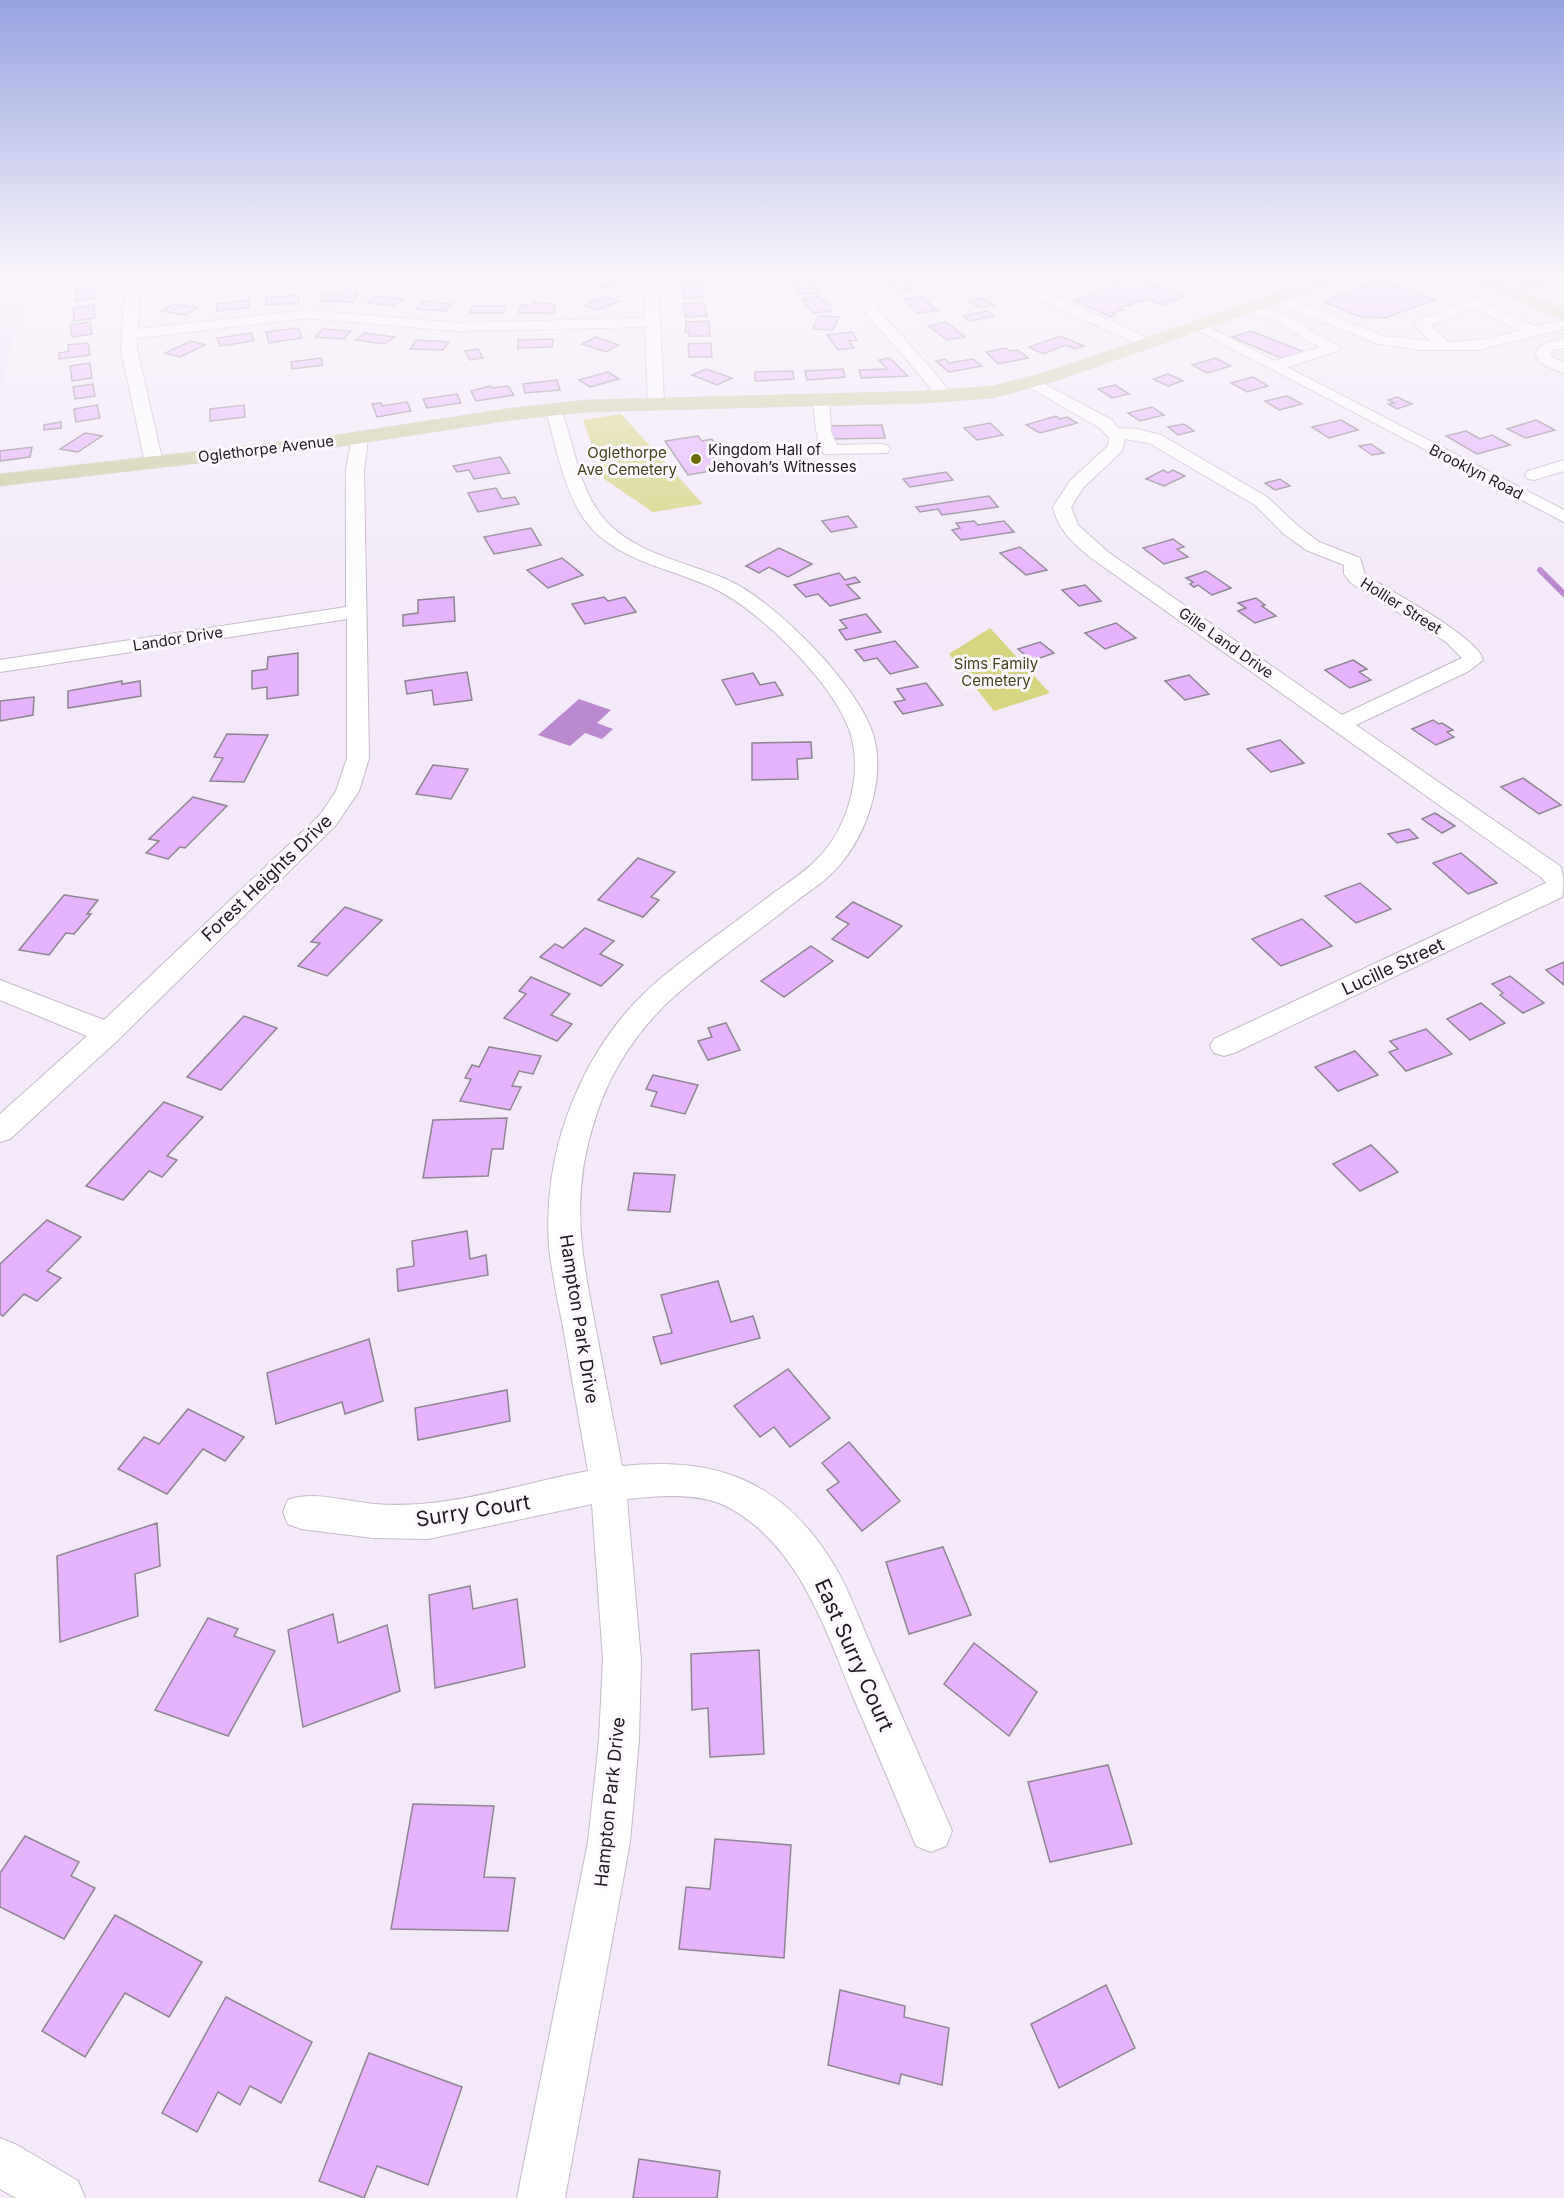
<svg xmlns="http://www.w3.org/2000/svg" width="1564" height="2198" font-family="Inter,sans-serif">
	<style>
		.built { fill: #eddef4 }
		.green { fill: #d6d682 }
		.water { fill: #bc89d1 }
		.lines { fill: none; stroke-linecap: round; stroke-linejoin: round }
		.stream { stroke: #bc89d1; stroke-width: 6 }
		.building { fill: #e7b2fc; stroke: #8e8492; stroke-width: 1.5 }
		.minor-casing { stroke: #c5bbc9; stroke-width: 2 }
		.major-casing { stroke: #d2d1d2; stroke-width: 1 }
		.minor { fill: #fff; fill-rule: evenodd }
		.major { fill: #cccb9d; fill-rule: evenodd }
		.poi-dot { fill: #6d6b08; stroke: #fdf9ff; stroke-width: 2 }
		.labels { text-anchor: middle; stroke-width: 6; stroke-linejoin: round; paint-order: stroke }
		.far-street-label { font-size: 15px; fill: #1f1b20; stroke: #fdf9ff }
		.far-poi-label { font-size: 15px; fill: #1f1b20; stroke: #fdf9ff; text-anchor: start }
		.far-park-label { font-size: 15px; fill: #44431c; stroke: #fdf9ff }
		.street-label { font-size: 18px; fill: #1f1b20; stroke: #fdf9ff }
		.near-street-label { font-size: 21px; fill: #1f1b20; stroke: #fdf9ff }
	</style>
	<rect width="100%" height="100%" fill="#f3e9f8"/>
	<g class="built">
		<polygon points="0,277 28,277 0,394"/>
		<polygon points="1492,277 1558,277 1564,279 1564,305"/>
	</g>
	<g class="green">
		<polygon points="621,414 703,504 653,512 604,479 583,420"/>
		<polygon points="990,628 1050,693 994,711 949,654"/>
	</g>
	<polygon class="water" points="579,699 611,710 597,723 613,729 602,739 585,733 570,746 538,735"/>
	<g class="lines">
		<polyline class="stream" points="1540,570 1564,594"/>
	</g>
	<g class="building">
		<polygon points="75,277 96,277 97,283 62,285 62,279"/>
		<polygon points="169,277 194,277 186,278 187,282 171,284"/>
		<polygon points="596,277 616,277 617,286 597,287"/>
		<polygon points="682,277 703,277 703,281 683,282"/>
		<polygon points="900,277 916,289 897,292 882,280"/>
		<polygon points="1119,277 1136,277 1184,297 1162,305 1148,299 1119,308 1123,310 1113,313 1116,315 1111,317 1073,300 1116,286 1105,281"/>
		<polygon points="1539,277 1563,277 1564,279 1535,288 1521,282"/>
		<polygon points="812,279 819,293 797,294 791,280"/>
		<polygon points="1377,281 1387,282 1435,300 1385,318 1361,317 1324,302"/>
		<polygon points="701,285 703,297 683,298 682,286"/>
		<polygon points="95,288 94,299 75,301 77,290"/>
		<polygon points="343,291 358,291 356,295 358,295 352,302 321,301 326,294 340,294"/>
		<polygon points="299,295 299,303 266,305 266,298"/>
		<polygon points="375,296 403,299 395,306 367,303"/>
		<polygon points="605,296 619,301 598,310 584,306"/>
		<polygon points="819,297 822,300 826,300 832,311 813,313 802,299"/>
		<polygon points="923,297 937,311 917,313 904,299"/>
		<polygon points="983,298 994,305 980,308 969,301"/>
		<polygon points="248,300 249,307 217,311 216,304"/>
		<polygon points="424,301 452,304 445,311 416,309"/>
		<polygon points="533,302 555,304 554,313 519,313 521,305 532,305"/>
		<polygon points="684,303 705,303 707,316 685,317"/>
		<polygon points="173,304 197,308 185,315 161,311"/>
		<polygon points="94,305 95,318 74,321 73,308"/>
		<polygon points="473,306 505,306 503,313 470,313"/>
		<polygon points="987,311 994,316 970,321 963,316"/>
		<polygon points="818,316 839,317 833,330 813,329"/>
		<polygon points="709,321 710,336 689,336 689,332 685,332 686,322"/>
		<polygon points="90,322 92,334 72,337 70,325"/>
		<polygon points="946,322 965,337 947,340 929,326"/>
		<polygon points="298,328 302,338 269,343 266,332"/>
		<polygon points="323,329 351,331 344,339 315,337"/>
		<polygon points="1251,331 1307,353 1288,361 1232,337"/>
		<polygon points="852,332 857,340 849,341 854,348 838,350 827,335"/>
		<polygon points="251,333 254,341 220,346 217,338"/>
		<polygon points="365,333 395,337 385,344 355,340"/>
		<polygon points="1060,336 1084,346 1075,349 1066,345 1043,354 1029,347"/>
		<polygon points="596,337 619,345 606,352 582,344"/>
		<polygon points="553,339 552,347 518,348 518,340"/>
		<polygon points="416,340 449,342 443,350 410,349"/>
		<polygon points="191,341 205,345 180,357 165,353"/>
		<polygon points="88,343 90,355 59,359 59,353 69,351 68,345"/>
		<polygon points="711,343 712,357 689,357 688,344"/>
		<polygon points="1006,348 1010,351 1018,350 1028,358 998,364 986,352"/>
		<polygon points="478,349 483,358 470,360 465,351"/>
		<polygon points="321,358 323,365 292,369 291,362"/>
		<polygon points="890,358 908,376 861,378 859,370 887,369 879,360"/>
		<polygon points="1216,358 1231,366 1207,373 1192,365"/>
		<polygon points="945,359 949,363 973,359 982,366 949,372 936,361"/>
		<polygon points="90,363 92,378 72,381 70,366"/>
		<polygon points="706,369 732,378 717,385 692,375"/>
		<polygon points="843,369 845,377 835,378 807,380 805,371"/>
		<polygon points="793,371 794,379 755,381 755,372"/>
		<polygon points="608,372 619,379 590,387 579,380"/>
		<polygon points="1168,374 1183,381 1168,386 1153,379"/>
		<polygon points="1253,377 1268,386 1247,392 1231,383"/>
		<polygon points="557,380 560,390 525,393 523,384"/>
		<polygon points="93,384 95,396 75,399 73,387"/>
		<polygon points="1115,385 1129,394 1112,398 1098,389"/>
		<polygon points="490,386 492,388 508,386 514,395 476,401 471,391"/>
		<polygon points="457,394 461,403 427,408 423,399"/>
		<polygon points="1287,396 1302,404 1279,410 1265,401"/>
		<polygon points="1397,397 1412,404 1397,409 1388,404 1394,403 1388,400"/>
		<polygon points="407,402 411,411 377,417 372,404 381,403 382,406"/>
		<polygon points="97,405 100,418 76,422 74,409"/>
		<polygon points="244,405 245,417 210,421 210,409"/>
		<polygon points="1152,407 1164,415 1140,421 1128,413"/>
		<polygon points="1056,416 1060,419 1067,417 1077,423 1040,433 1026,425"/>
		<polygon points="1341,420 1358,430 1329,438 1312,427"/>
		<polygon points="1536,420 1555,430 1526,438 1507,429"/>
		<polygon points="61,422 61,428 44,430 44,425"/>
		<polygon points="990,423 1003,435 977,440 964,428"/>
		<polygon points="1184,424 1194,431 1178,435 1168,427"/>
		<polygon points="882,425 885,438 830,439 827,426"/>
		<polygon points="1466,431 1480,439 1492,435 1510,445 1477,454 1446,436"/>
		<polygon points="85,433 102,436 78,452 60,449"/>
		<polygon points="698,436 702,441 712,439 718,447 708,449 722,469 688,475 665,441"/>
		<polygon points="1371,444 1384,453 1372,455 1359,446"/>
		<polygon points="32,447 30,457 0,461 0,451"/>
		<polygon points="500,457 510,473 474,479 469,470 457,472 453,466"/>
		<polygon points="1163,470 1168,473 1173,470 1185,476 1164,486 1146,479"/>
		<polygon points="946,472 953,480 910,487 903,479"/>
		<polygon points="1280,479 1290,486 1275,490 1265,483"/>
		<polygon points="496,488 502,499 515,497 519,504 478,512 468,493"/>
		<polygon points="989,496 998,507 942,515 938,509 920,512 916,507"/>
		<polygon points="848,516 857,527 831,532 822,521"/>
		<polygon points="974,521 978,525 1004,521 1014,532 961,540 952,530 960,528 956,523"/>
		<polygon points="531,528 541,545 494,554 484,537"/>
		<polygon points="1173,539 1184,547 1177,549 1188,557 1164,564 1143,548"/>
		<polygon points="1020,547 1047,570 1026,575 1000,553"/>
		<polygon points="779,548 812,564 788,577 769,567 759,573 746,566"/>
		<polygon points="562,558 583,575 548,588 527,570"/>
		<polygon points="1206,571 1231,588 1212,595 1198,585 1194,587 1190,584 1193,582 1186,578"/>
		<polygon points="839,573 845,580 855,577 860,582 847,585 860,598 830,606 818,594 806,597 794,585"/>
		<polygon points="1085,585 1101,601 1079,606 1062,590"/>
		<polygon points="454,597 455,621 403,626 403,615 418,613 418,600"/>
		<polygon points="604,597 608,601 625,597 636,612 585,624 572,604"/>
		<polygon points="1256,598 1265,605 1262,606 1276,616 1255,623 1238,611 1246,608 1238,603"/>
		<polygon points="866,614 881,632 846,640 839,630 847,628 840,620"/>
		<polygon points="1116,623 1136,638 1105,649 1085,633"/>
		<polygon points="895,641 918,667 890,674 877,658 864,661 855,650"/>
		<polygon points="1040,642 1054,653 1032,661 1018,649"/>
		<polygon points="298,653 298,695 267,699 267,687 252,689 252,671 267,669 268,657"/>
		<polygon points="1353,660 1367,669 1359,672 1371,680 1350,688 1325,670"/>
		<polygon points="467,672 472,700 434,705 432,690 407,694 405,681"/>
		<polygon points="753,673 760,685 775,682 783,695 736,705 722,680"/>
		<polygon points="1189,675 1209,694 1185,700 1165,681"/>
		<polygon points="122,681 122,684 140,681 141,696 68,708 68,691"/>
		<polygon points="926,683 943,705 903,714 894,702 905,700 897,689"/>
		<polygon points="34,697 33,715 0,721 0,701"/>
		<polygon points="1433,720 1439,724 1442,723 1453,730 1447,732 1454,737 1436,745 1412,729"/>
		<polygon points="227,734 268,735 244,782 210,781 223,758 214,757"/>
		<polygon points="1280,740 1304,763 1271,772 1247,749"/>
		<polygon points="811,742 812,758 797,759 798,779 752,780 752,743"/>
		<polygon points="433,765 468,769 451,799 416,794"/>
		<polygon points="1523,778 1561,805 1539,814 1501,787"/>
		<polygon points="193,797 227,806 185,848 180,847 168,859 146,853 159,841 149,839"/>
		<polygon points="1435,813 1455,826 1442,833 1422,819"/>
		<polygon points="1409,829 1418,838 1397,843 1388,834"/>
		<polygon points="1461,853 1497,883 1468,894 1433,863"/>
		<polygon points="638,858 675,872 651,897 659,900 643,917 598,900"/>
		<polygon points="1360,883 1391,909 1356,923 1325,896"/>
		<polygon points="64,895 98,900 87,914 91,914 74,934 66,933 49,955 19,950"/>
		<polygon points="853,902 902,926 868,958 832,939 849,924 836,917"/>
		<polygon points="345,907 382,920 327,976 298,966 320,943 311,942"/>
		<polygon points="1302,919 1332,946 1281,966 1252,939"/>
		<polygon points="585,928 614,941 600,954 623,965 601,986 540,957 555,944 563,948"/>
		<polygon points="811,946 833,961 784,997 761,981"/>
		<polygon points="1564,962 1564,985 1546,970"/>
		<polygon points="1510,976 1544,1003 1523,1013 1500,995 1503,993 1492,984"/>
		<polygon points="531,977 570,994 551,1015 572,1024 557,1041 504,1018 526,994 519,991"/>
		<polygon points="1481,1003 1505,1023 1470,1040 1447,1019"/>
		<polygon points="244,1016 277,1028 221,1090 187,1077"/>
		<polygon points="726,1023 740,1050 708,1060 698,1041 712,1037 708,1028"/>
		<polygon points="1426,1029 1452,1054 1406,1071 1389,1052 1398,1049 1390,1041"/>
		<polygon points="489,1047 541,1056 533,1074 519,1071 512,1086 521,1087 510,1110 460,1101 471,1079 465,1078 472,1065 479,1067"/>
		<polygon points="1355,1051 1378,1075 1338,1091 1315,1067"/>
		<polygon points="653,1075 698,1085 685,1114 651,1106 657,1092 646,1089"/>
		<polygon points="164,1102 203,1117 167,1156 177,1160 162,1177 149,1171 123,1200 86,1186"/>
		<polygon points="507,1118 503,1149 492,1149 488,1176 423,1178 433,1120"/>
		<polygon points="1371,1145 1398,1172 1360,1191 1333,1164"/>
		<polygon points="634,1173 675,1175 670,1212 628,1210"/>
		<polygon points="47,1220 81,1237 47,1271 61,1278 37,1301 24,1294 3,1316 0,1314 0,1264"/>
		<polygon points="467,1231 470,1259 486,1255 488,1275 398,1291 397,1269 414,1266 412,1241"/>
		<polygon points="718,1281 731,1322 753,1316 760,1338 661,1364 653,1337 672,1333 661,1295"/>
		<polygon points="369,1339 383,1401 345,1414 342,1402 276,1424 267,1373"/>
		<polygon points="788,1369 830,1418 790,1447 774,1427 760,1437 734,1406"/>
		<polygon points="507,1390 510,1421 418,1440 415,1408"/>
		<polygon points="188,1409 244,1437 225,1461 203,1449 167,1494 118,1469 144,1437 159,1444"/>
		<polygon points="849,1442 900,1501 862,1531 827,1490 839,1482 822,1463"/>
		<polygon points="157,1523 160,1566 135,1574 138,1616 60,1642 57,1556"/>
		<polygon points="943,1547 971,1615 909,1634 886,1562"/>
		<polygon points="470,1586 473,1609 517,1599 525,1667 435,1688 429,1595"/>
		<polygon points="333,1614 338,1643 387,1625 400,1691 303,1727 288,1630"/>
		<polygon points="208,1618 238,1629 234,1636 275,1651 228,1736 155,1710"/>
		<polygon points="974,1643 1037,1692 1009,1736 944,1684"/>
		<polygon points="759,1650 764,1754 710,1757 708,1708 692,1710 691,1654"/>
		<polygon points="1108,1765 1132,1844 1050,1862 1028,1782"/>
		<polygon points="413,1804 494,1806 484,1877 515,1878 508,1931 391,1929"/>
		<polygon points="25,1836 79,1862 71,1876 95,1888 64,1939 0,1907 0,1873"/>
		<polygon points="715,1839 791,1845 784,1958 679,1949 686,1887 710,1889"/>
		<polygon points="115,1915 202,1962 169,2017 125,1993 85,2057 42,2031"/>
		<polygon points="1106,1985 1135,2048 1059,2088 1031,2024"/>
		<polygon points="840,1990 905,2006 904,2017 949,2028 942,2085 901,2074 899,2084 828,2065"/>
		<polygon points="226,1997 312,2042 281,2103 250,2086 240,2105 218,2092 197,2132 162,2113"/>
		<polygon points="369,2053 462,2087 428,2185 377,2166 364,2198 319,2181"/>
		<polygon points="639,2159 720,2171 717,2198 633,2198"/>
	</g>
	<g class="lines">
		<defs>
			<g id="minor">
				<polygon points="126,277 140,277 138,329 307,310 457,323 645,318 644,277 658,277 664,403 656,408 648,403 645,327 457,331 307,318 137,338 137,349 163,463 160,467 148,467 145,463 121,349"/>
				<path d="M839 277H853C882 320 923 354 953 397L951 400H939C909 357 868 322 839 277Z"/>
				<polygon points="1027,277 1048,277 1033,286 1152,340 1155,343 1152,346 1142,346 1021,291 1018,282"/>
				<polygon points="1298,277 1318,277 1329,283 1322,287 1300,280"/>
				<path d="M1410 277H1420L1478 299 1535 326 1564 321V329L1478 350H1421L1375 343 1272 301 1270 298 1272 295H1282L1383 336 1430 341 1414 324 1416 321 1462 303 1410 283 1408 280ZM1474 308 1520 330 1491 339 1448 342 1431 325Z"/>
				<polygon points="1252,303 1288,317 1341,348 1338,351 1287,367 1564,510 1564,522 1189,326 1191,323 1201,323 1275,361 1320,347 1278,323 1247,310 1245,307"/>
				<polygon points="1564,338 1564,348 1553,350 1551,353 1552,357 1564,363 1564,374 1540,363 1535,353 1543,344"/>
				<path d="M1031 377 1112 420 1118 428 1137 429 1161 435 1267 497 1298 526 1319 542 1360 558 1365 575C1387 589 1480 638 1483 660L1469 671 1356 725 1560 866C1564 874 1564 888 1562 897L1234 1053 1224 1056 1214 1053 1210 1046 1214 1039 1546 883 1542 878 1094 560C1076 546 1058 531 1053 507L1070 481 1108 446 1109 438 1100 428 1025 385 1023 382ZM1125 439 1149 443 1255 505 1284 534 1306 550 1344 565V574L1351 583 1446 642 1462 658 1342 715 1108 552 1078 525 1071 507 1083 488 1122 451Z"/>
				<polygon points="821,395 829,400 831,432 837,445 881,444 887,445 890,449 887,453 824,454 817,436 818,434 816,430 813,400"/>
				<path d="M553 404 561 409C574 444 579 491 605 520 636 555 689 562 730 581 776 603 857 684 873 734 887 779 865 842 831 874 820 885 806 893 794 903 756 933 715 961 678 993 640 1026 610 1070 595 1119 569 1199 582 1256 597 1335 605 1379 614 1422 622 1466 717 1456 783 1481 834 1565 851 1593 865 1634 879 1664 903 1720 928 1775 952 1831L946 1846 931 1852 916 1846C896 1797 875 1748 854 1699 825 1629 799 1544 726 1506 697 1492 658 1496 627 1499L641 1660 639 1740 630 1842 565 2198H517L588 1842 599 1740 603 1660 592 1504 428 1539 373 1538 301 1529 288 1524 283 1512 288 1500C314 1490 347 1502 375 1504 448 1510 517 1484 588 1471 580 1425 572 1379 564 1333 559 1305 552 1276 549 1247 546 1204 552 1157 567 1116 586 1063 617 1015 660 979 696 949 735 923 772 894 786 884 802 874 814 862 847 832 864 775 850 732 835 685 760 610 715 589 676 570 627 563 595 532 564 501 558 449 545 409Z"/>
				<polygon points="360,433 366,434 368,438 364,470 369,758 359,791 336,825 118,1040 10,1139 0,1142 0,1114 87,1036 0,1000 0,980 104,1020 320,815 336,791 347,758 347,619 0,672 0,660 346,607 346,470 352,438 354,434"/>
				<polygon points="1564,460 1564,471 1534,480 1528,479 1525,475 1528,471"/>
				<polygon points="0,2138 17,2145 78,2181 85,2198 16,2198 0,2189"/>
			</g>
			<g id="major">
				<polygon points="1323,277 1347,277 1345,280 1055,381 993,398 926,403 586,412 512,420 329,448 0,486 0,474 329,436 512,408 586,400 926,391 992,386 1043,373"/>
				<polygon points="1459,277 1484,277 1508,284 1564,309 1564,320 1496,292 1461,280"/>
			</g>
		</defs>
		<use href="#minor" class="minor-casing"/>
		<use href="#major" class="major-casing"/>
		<use href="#minor" class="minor"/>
		<use href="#major" class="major"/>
	</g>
	<linearGradient id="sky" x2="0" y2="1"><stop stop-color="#96a3df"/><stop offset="0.47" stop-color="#faf5fc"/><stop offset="1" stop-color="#faf5fc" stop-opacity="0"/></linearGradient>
	<rect width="1564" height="585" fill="url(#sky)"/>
	<circle class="poi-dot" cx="696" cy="459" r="6"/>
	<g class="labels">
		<g class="far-street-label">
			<text transform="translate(266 449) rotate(-7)" y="5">Oglethorpe Avenue</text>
			<text transform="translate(1476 472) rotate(27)" y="5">Brooklyn Road</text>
			<text transform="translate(1401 606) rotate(32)" y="5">Hollier Street</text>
			<text transform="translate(178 639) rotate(-9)" y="5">Landor Drive</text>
			<text transform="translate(1226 643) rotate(35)" y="5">Gille Land Drive</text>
		</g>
		<g class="far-poi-label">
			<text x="708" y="455">Kingdom Hall of<tspan x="708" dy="17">Jehovah’s Witnesses</tspan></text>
		</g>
		<g class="far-park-label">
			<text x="627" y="458">Oglethorpe<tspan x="627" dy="17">Ave Cemetery</tspan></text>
			<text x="996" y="669">Sims Family<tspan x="996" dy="17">Cemetery</tspan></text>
		</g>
		<g class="street-label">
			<text transform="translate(267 878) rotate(-44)" y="6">Forest Heights Drive</text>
			<text transform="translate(1393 967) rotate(-25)" y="6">Lucille Street</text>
			<text transform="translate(579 1319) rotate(81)" y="6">Hampton Park Drive</text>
			<text transform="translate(610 1802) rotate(-84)" y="6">Hampton Park Drive</text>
		</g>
		<g class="near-street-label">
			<text transform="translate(473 1511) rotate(-9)" y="7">Surry Court</text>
			<text transform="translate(854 1655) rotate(66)" y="7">East Surry Court</text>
		</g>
	</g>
</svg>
